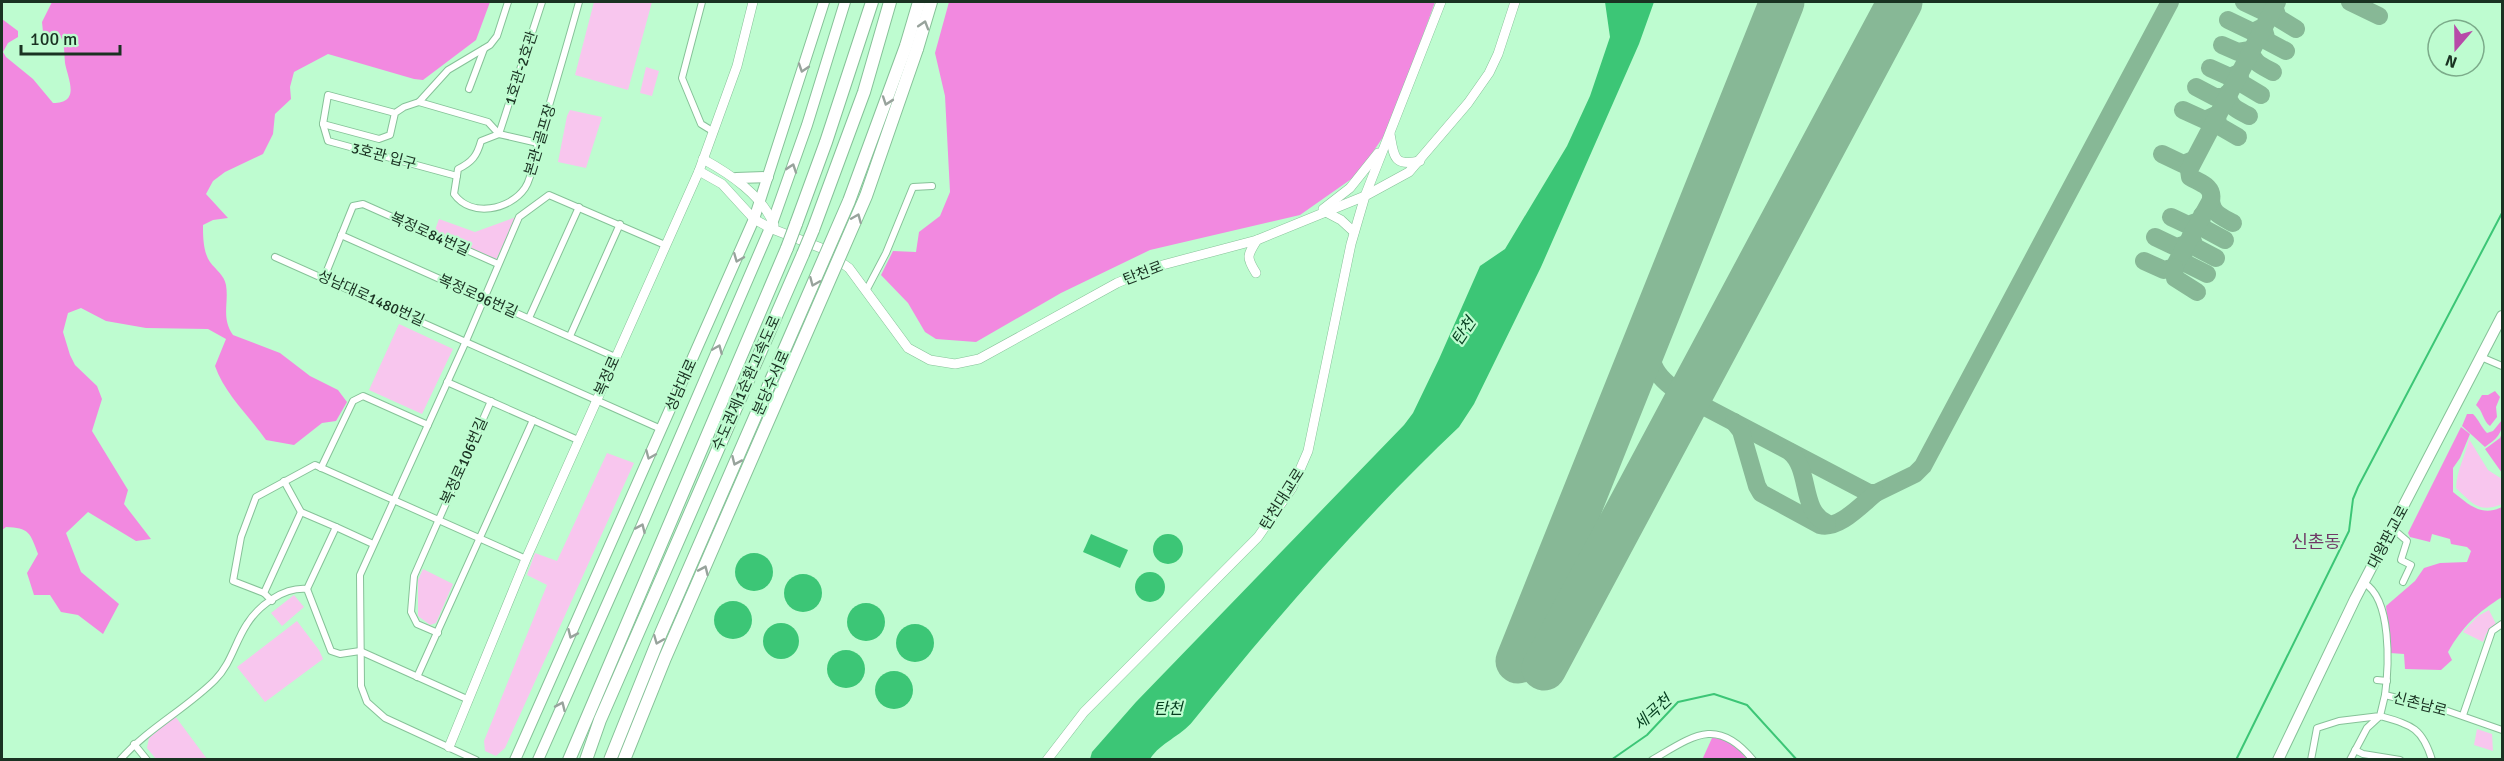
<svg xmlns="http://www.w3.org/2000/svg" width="2504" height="761" font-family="Signika,'Noto Sans KR',sans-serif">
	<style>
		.green { fill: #f8c6ee }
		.forest { fill: #f289e0 }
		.water { fill: #3cc676 }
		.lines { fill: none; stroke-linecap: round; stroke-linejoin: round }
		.stream { stroke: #3cc676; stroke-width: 2 }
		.taxiway { stroke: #87b896; stroke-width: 18 }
		.runway { stroke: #87b896; stroke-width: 45 }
		.street-casing { stroke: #86c298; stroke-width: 8 }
		.secondary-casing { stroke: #86c298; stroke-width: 10 }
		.primary-casing { stroke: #86c298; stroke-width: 12 }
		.highway-casing { stroke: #86c298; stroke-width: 14 }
		.street { stroke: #fff; stroke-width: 6 }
		.secondary { stroke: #fff; stroke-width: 9 }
		.primary { stroke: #fff; stroke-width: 10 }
		.highway { stroke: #fff; stroke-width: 12 }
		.highway-bridge-casing { stroke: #86c298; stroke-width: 14; stroke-linecap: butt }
		.highway-bridge { stroke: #fff; stroke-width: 12 }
		.oneway { stroke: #98a39c }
		.labels { text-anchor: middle; stroke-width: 4.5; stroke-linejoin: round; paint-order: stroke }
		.street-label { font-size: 15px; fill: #1a3222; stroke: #befcd0 }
		.water-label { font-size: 16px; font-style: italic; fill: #043d1e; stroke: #befcd0 }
		.quarter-label { font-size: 18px; fill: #703967; stroke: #befcd0 }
	</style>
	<rect width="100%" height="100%" fill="#befcd0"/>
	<g class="green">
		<polygon points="594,2 652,2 628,90 575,75"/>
		<polygon points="646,67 659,71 652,96 640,93"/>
		<polygon points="570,110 602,117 586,168 558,162 567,116"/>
		<polygon points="516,217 496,260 434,233 439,219 475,232"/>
		<polygon points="399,324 453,349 422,414 369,390"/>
		<path d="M2469 439 2488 470 2502 479V504C2479 514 2472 503 2456 488 2457 469 2465 457 2469 439Z"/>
		<polygon points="607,453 634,463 505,748 496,756 485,751 484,741 547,585 527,575 535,553 557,561"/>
		<polygon points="423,569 453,584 436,623 430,625 418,616 418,580"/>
		<polygon points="294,595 304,607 282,626 271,613"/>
		<polygon points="2489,610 2496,624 2486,634 2483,642 2463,632 2478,616"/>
		<polygon points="297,621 319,650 323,659 265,702 237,667"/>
		<polygon points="175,716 207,759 156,759 147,748 149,738"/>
		<polygon points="2477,729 2492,734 2493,751 2474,745"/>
	</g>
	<g class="forest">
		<path d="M52 2H490L476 40 423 80 414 79 328 54 294 72 290 87 291 99 275 114 273 134 263 154 225 172 213 181 206 194 228 218 213 220 203 225C203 236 203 252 210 262 216 270 224 275 226 285 229 303 221 318 233 335L280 353 310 376 338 390 347 402 336 421 322 423 294 445 266 440C250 417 224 393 215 366L226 339 208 329 146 328 106 321 81 308 68 313 63 332 70 355 75 365 97 386 102 399 92 431 128 490 124 504 151 539 136 541 88 512 66 533 81 572 119 604 103 634 78 615 61 612 50 595H34L27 573 38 554C30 532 29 528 6 527L2 530V19L18 31V37L8 43 3 52 6 57 33 79 53 103C81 103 68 79 65 63 64 52 65 45 60 35L43 32 42 22Z"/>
		<polygon points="949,2 1435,2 1390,127 1357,175 1300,215 1150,250 1061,293 976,342 936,339 925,332 908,303 881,275 893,251 916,252 919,232 940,216 950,192 945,96 935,53"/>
		<path d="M2495 391 2500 397 2496 407 2497 417 2490 426C2483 421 2483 411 2476 405L2482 395H2488Z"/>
		<path d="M2467 414H2473C2479 420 2481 427 2487 433L2493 431 2502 420C2503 434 2496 439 2485 447L2462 426Z"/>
		<path d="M2461 427 2470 434 2460 458 2453 468V492C2469 505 2482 517 2502 507V597C2478 612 2462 627 2448 652L2452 660 2441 670 2405 669 2404 654 2390 653 2386 606 2415 581 2424 568 2440 563 2467 562 2471 551 2467 547 2451 544 2450 539 2432 534 2430 542 2410 537 2408 533Z"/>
		<polygon points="2502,433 2502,473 2485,449 2500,438"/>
		<path d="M1712 738C1729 738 1737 747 1747 759L1702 760Z"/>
	</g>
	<g class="water">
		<path d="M1605 2H1654L1639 44 1541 267 1474 404 1459 427C1363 518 1276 618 1193 721 1180 737 1161 742 1150 759H1090L1092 752 1136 702 1404 425 1413 413 1439 359 1480 266 1505 249 1567 146 1590 96 1610 37Z"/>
		<circle cx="1168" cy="549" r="15"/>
		<polygon points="1091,534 1128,550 1120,568 1083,552"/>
		<circle cx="754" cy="572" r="19"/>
		<circle cx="1150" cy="587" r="15"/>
		<circle cx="803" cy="593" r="19"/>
		<circle cx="733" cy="620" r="19"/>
		<circle cx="866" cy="622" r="19"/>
		<circle cx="781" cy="641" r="18"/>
		<circle cx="915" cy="643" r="19"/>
		<circle cx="846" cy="669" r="19"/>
		<circle cx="894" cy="690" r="19"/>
	</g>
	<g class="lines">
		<g class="stream">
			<polyline points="1611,760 1647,735 1678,702 1714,694 1747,705 1797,760"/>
			<polyline points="2236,760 2349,531 2353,499 2358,487 2502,213"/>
		</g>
		<g class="taxiway">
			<polyline points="2244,2 2263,11 2270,11 2274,6 2278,18 2296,29"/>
			<polyline points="2350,2 2379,16"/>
			<polyline points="2228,20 2253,32 2263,27 2267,41 2286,51"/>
			<path d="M2222 45 2238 52 2250 50C2253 63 2262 66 2273 72"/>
			<polyline points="2210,68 2230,77 2239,73 2241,83 2261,95"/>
			<path d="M2196 87 2215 97H2224L2228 93C2228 107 2238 110 2249 116"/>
			<polyline points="2183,110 2205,120 2216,115 2219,126 2238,137"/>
			<polyline points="2162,154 2183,164 2193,160"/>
			<path d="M2211 198C2211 213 2220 216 2233 223"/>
			<polyline points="2202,215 2201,227 2225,240"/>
			<polyline points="2171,217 2188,225 2199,221"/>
			<polyline points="2191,236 2195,247 2216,258"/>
			<polyline points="2155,237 2176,247 2186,244"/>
			<polyline points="2182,253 2185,263 2207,274"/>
			<path d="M2144 261 2164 270 2174 267 2211 200C2214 186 2200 183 2190 177L2189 170 2277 2"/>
			<polyline points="2174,267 2175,278 2197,292"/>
			<path d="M1651 328C1646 365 1656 379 1688 398L1869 493H1876L1915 474 1923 466 2170 2"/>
			<path d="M1734 422 1741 431 1757 486 1761 493 1820 525C1839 530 1862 504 1876 493"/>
			<path d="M1790 452C1811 469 1800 512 1827 523"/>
		</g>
		<g class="runway">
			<polyline points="1518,661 1782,2"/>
			<polyline points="1544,668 1900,2"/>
		</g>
		<defs>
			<g id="street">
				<path d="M542 2 499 134 481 141C477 156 472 162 458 169L454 194C471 218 510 210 525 188 533 176 534 156 538 143 552 96 566 49 579 2"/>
				<polyline points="702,2 682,78 701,124 714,132"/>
				<polyline points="469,89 484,49"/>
				<polyline points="419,102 488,122 499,134 538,143"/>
				<polyline points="395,113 328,95 323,124 379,139 390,135 395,113 404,107 419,102 448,70 490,45 497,36 508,2"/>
				<polyline points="323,124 328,141 457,176"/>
				<polyline points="341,235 615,357"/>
				<polyline points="275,257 661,429"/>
				<polyline points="324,278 353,206 363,204 498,264"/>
				<polyline points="866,291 886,253 913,187 932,186"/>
				<polyline points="529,318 579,207"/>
				<polyline points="570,336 620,224"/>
				<polyline points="2481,357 2502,366"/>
				<polyline points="447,382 578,440"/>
				<polyline points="321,468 353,401 363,396 428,425"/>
				<polyline points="301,512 336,527"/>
				<polyline points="2393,529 2407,541 2401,560 2411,565 2403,582"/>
				<path d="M2364 583C2392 599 2389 666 2385 695"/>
				<polyline points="307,589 336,527 373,544"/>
				<polyline points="264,593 301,512 284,481"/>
				<polyline points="272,601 264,593 233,581 241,537 256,497 315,465 526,559"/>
				<polyline points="438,633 417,624 411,612 414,576 491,401"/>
				<polyline points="417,677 533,420"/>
				<polyline points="2377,680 2387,681"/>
				<polyline points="2463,715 2492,631 2502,624"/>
				<polyline points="134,744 147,760"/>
				<polyline points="2355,750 2363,754 2400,760"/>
				<path d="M120 760C148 728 186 709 215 680 231 664 235 642 247 624 259 605 284 587 307 589L331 651 340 654 360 651 469 700"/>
				<polyline points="476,760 385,718 367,702 361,686 360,575 466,341 519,217 549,195 665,245"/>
				<path d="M1652 760C1693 736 1717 716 1753 760"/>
				<polyline points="2311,760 2317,728 2339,721 2380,716 2385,695 2442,709 2502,730"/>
				<path d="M2350 760 2367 728 2380 716C2411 725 2422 727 2432 760"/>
			</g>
			<g id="secondary">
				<path d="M1390 134C1394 156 1393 167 1420 161"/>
				<path d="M703 159C730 174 762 195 774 225"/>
				<polyline points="699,171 722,184 754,219 770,228 821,248 849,268 908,348 930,360 955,364 979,359 1117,283 1155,267 1257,240 1365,196 1441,2"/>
				<polyline points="1323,209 1350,188 1378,153"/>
				<polyline points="1326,212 1341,220 1354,232"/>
				<path d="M1256 273C1246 257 1247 256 1257 240"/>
				<polyline points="449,747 526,559 699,171 737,66 753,2"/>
				<polyline points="1047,760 1084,712 1258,537 1292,488 1308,451 1351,244 1365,196 1409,172 1468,103 1489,73 1498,54 1515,2"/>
			</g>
			<g id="primary">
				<polyline points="736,178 768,177"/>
				<polyline points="515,760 754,219 824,2"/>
				<polyline points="538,760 642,525 773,221 807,125 845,2"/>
				<polyline points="2278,760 2355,599 2502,316"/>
			</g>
			<g id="highway">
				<polyline points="906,46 919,2"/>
				<polyline points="917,49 931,2"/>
				<polyline points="796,224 826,142 872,2"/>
				<polyline points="813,230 864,92 890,2"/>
				<polyline points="569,760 787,248"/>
				<polyline points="586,760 600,720 803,254"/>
			</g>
		</defs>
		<use href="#street" class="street-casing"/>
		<use href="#secondary" class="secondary-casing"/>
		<use href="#primary" class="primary-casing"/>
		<use href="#highway" class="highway-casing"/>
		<use href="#street" class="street"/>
		<use href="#secondary" class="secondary"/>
		<use href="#primary" class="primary"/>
		<use href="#highway" class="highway"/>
		<defs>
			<g id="highway-bridge">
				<polyline points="787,248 796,224"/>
				<polyline points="803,254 813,230"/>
				<polyline points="610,760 661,633 849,201 906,46"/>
				<polyline points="624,760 665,658 866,196 917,49"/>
			</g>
		</defs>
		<use href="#highway-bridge" class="highway-bridge-casing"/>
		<use href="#highway-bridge" class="highway-bridge"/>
	</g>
	<defs><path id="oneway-chevron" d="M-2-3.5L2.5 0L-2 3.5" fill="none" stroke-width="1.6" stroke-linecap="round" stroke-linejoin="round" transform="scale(1.5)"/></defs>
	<g class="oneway">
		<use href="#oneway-chevron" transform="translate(924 25) rotate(-73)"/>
		<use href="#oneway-chevron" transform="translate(803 68) rotate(108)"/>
		<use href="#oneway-chevron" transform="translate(887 101) rotate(109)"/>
		<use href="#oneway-chevron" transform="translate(792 168) rotate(-71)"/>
		<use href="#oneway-chevron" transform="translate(857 218) rotate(-67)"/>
		<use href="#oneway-chevron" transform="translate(738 258) rotate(112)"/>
		<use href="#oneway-chevron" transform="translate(814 282) rotate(113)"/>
		<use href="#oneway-chevron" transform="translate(718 349) rotate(-67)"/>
		<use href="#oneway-chevron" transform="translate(650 455) rotate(113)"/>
		<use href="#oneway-chevron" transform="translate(736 461) rotate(114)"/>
		<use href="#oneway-chevron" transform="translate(641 528) rotate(-66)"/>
		<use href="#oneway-chevron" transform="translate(704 570) rotate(-66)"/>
		<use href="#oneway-chevron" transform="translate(572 634) rotate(114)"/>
		<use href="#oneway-chevron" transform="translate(658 640) rotate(112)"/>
		<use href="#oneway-chevron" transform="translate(561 706) rotate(-66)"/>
	</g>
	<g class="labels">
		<g class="street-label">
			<text transform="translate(521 68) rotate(-72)" y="5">1호관-2호관</text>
			<text transform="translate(540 140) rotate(-73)" y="5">본관-골프장</text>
			<text transform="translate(384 156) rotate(15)" y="5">3호관 입구</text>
			<text transform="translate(430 234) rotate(24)" y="5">복정로84번길</text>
			<text transform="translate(1143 273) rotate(-21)" y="5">탄천로</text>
			<text transform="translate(478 296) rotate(24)" y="5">복정로96번길</text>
			<text transform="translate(371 298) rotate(24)" y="5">성남대로1480번길</text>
			<text transform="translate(607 376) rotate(-66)" y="5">복정로</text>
			<text transform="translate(746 383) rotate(-66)" y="5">수도권제1순환고속도로</text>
			<text transform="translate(771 383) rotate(-66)" y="5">분당수서로</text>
			<text transform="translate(681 385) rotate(-66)" y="5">성남대로</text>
			<text transform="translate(464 461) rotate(-66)" y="5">복정로106번길</text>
			<text transform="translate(1282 499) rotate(-58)" y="5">탄천대교로</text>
			<text transform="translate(2388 537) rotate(-62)" y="5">대왕판교로</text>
			<text transform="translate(2420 704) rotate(15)" y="5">신촌남로</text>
		</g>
		<g class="water-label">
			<text transform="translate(1463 331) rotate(-56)" y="6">탄천</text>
			<text x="1168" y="714">탄천</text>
			<text transform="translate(1652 712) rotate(-42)" y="6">세곡천</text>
		</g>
		<g class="quarter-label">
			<text x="2316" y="548">신촌동</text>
		</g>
	</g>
	<rect width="2504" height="761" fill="none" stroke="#1a3222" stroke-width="6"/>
	<g transform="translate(2456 48) rotate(200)"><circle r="28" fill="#befcd0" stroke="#7cab8a" stroke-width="1.5"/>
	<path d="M0-4.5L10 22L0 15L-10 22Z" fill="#b74aa8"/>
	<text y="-9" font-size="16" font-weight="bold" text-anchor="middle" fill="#1a3222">N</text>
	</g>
	<path d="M21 45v9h99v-9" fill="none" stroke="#1a3222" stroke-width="3"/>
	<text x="30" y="45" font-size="18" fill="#1a3222" stroke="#befcd0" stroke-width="4.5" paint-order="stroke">100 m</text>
</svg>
